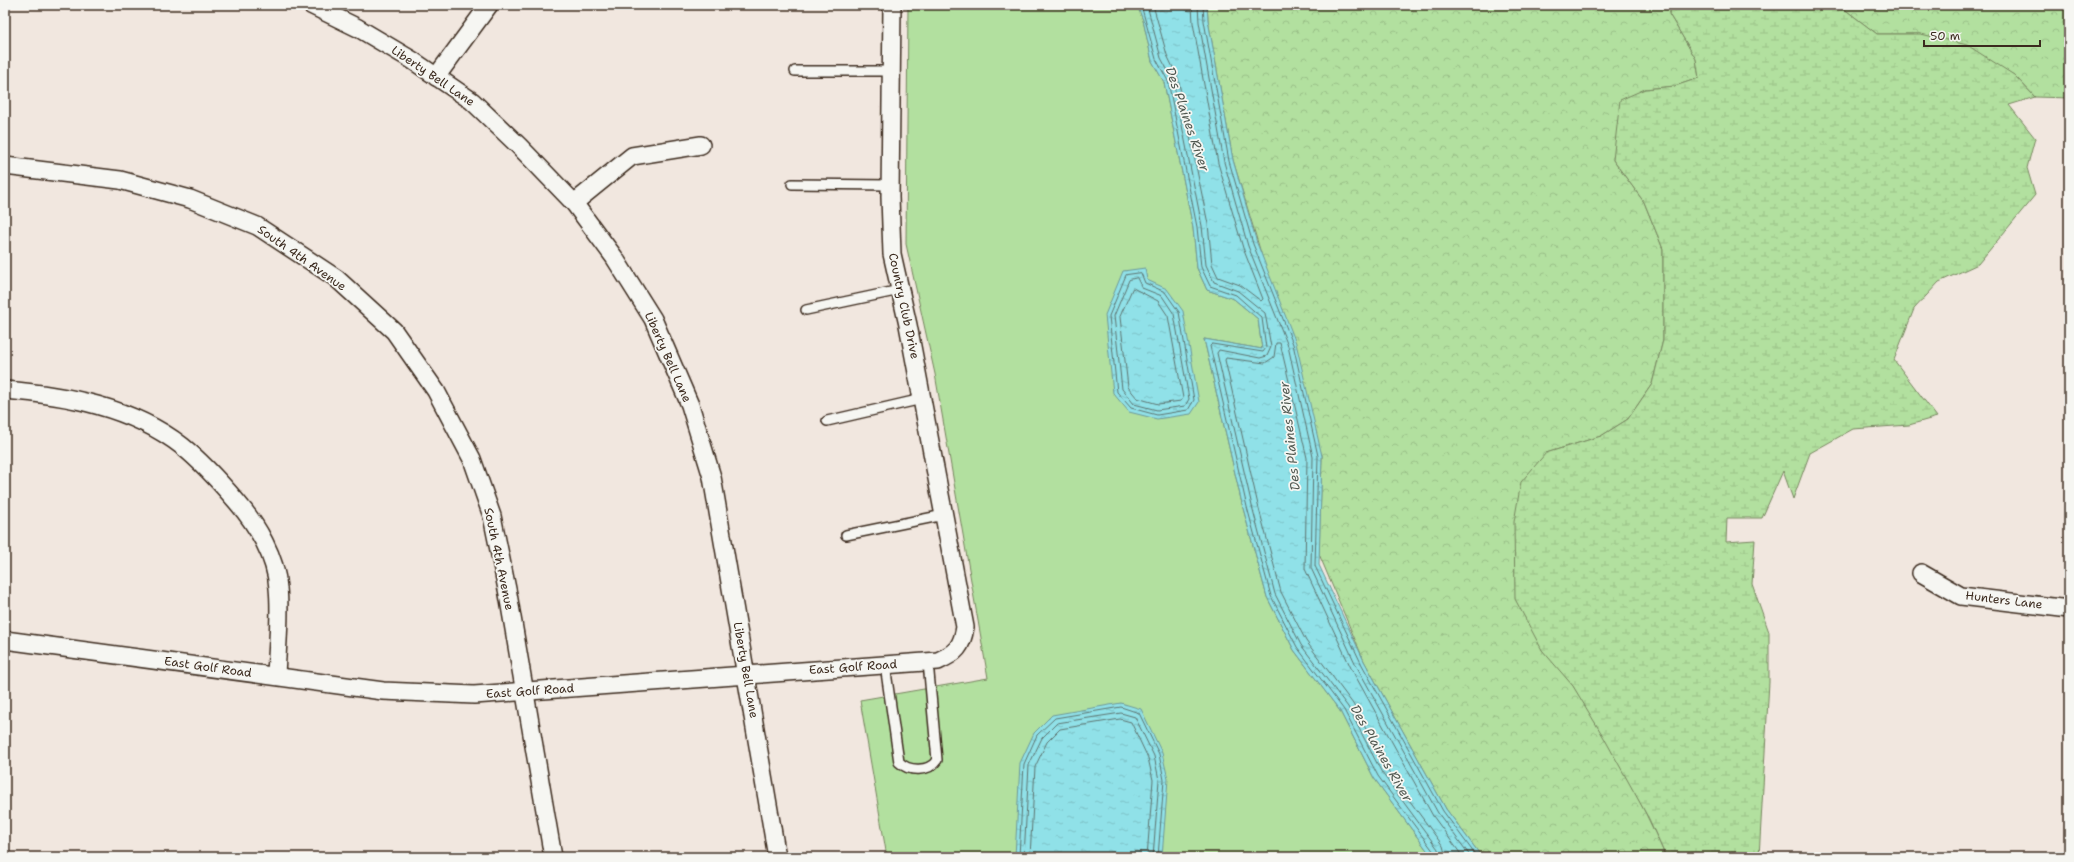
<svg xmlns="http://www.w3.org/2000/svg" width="2074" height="862" font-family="'Shantell Sans',sans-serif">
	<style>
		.green { fill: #b2e09f; stroke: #76855e }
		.forest { fill: url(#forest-crowns); stroke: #76855e }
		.wetland { fill: url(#wetland-marsh); stroke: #76855e }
		.water { fill: url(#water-ripples); stroke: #6e9897 }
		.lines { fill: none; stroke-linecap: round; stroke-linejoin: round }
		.shore { stroke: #5d736f; stroke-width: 1 }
		.lane-casing { stroke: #3b2a1e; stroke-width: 12 }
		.street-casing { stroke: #3b2a1e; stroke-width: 20 }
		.lane { stroke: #f6f6f2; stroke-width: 9 }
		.street { stroke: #f6f6f2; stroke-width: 17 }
		.labels { text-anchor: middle; stroke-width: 3.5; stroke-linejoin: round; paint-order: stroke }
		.street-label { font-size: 12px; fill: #3b2a1e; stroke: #f6f6f2 }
		.water-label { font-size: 13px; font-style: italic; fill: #505850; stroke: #f6f6f2 }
	</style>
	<defs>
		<pattern id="forest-crowns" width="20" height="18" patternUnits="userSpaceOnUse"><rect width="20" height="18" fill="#b2e09f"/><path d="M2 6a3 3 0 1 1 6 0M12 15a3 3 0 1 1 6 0" fill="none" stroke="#9ac088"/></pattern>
		<pattern id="wetland-marsh" width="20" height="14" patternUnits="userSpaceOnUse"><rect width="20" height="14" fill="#b2e09f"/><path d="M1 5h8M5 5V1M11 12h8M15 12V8" fill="none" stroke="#9ac088"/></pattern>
		<pattern id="water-ripples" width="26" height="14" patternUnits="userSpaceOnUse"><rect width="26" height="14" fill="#90e1e8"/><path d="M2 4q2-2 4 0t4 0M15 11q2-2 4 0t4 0" fill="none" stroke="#7dc1c7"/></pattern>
	</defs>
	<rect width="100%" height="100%" fill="#f1e7df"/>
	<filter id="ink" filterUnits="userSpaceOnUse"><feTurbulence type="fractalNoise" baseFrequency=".025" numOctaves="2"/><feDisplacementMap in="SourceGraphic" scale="8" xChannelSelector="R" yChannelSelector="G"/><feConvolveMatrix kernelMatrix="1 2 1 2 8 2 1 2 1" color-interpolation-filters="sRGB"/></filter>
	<g filter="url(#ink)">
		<polygon class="green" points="908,5 1137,5 1143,20 1152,61 1164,82 1193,228 1197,268 1207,290 1234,299 1258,319 1262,349 1204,339 1243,508 1267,597 1294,650 1340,711 1374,778 1432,857 887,857 860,700 988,678 935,374 906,244"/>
		<g class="forest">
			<path d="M1207 5H1673L1669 14 1696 59 1699 78 1675 86 1645 89 1613 160 1644 202 1663 249V340L1652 384 1628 419 1601 436 1546 453 1542 650C1553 662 1565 674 1574 687 1609 740 1641 800 1666 857H1482L1446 809 1364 661 1319 554 1322 456 1233 160 1208 20Z"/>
			<polygon points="1839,5 2069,5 2069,98 2035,97 2014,75 1921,34 1877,34"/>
		</g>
		<polygon class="wetland" points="1673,5 1839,5 1877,34 1921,34 1967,45 2014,75 2035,97 2009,105 2035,138 2027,168 2035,195 1978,264 1939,282 1914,309 1894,360 1937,417 1909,425 1853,429 1810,453 1793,499 1783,471 1762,518 1727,518 1726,542 1755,540 1752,584 1769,632 1769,682 1759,857 1666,857 1649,819 1603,736 1573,686 1542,650 1515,599 1514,522 1521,482 1546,453 1601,436 1628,419 1652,384 1663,340 1663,249 1644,202 1613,160 1620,100 1645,89 1675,86 1699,78 1696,59 1669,14"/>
		<g class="water">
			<polygon points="1137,5 1207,5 1208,20 1233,160 1257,243 1296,343 1322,456 1319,565 1364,661 1446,809 1482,857 1432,857 1374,778 1340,711 1294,650 1267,597 1243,508 1204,339 1262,349 1258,319 1234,299 1207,290 1197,268 1193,228 1164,82 1152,61 1143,20"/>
			<polygon points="1145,268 1147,280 1167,289 1183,311 1199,402 1191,414 1157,419 1129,412 1113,393 1105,315 1123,271"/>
			<polygon points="1121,703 1141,709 1162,753 1168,779 1162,857 1015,857 1020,763 1034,733 1052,715"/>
		</g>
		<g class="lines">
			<g class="shore">
				<polyline points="1141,5 1156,59 1168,81 1197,227 1201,267 1210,286 1236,295 1262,318 1266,348 1263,352 1212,344 1210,346 1247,507 1271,596 1297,647 1344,710 1378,776 1434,852 1435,857"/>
				<polyline points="1147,5 1161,58 1173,80 1202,226 1206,265 1214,282 1238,291 1265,313 1271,347 1267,356 1260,358 1219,350 1217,353 1252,506 1275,594 1301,645 1348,707 1382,773 1438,849 1440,857"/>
				<polyline points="1153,5 1167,55 1178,78 1208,224 1212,264 1218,277 1240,285 1261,301 1263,299 1243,248 1218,163 1193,23 1192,5"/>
				<polyline points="1198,5 1199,22 1224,162 1248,246 1288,346 1313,457 1311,568 1356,665 1438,813 1471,857"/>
				<polyline points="1203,5 1204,21 1229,161 1253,244 1293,344 1318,456 1315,566 1361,663 1443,811 1477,857"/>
				<polygon points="1141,273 1145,283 1165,292 1179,312 1194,400 1188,410 1157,415 1131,408 1117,392 1109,316 1126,275"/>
				<polygon points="1137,278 1142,288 1162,296 1174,314 1189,399 1185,406 1157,410 1134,404 1122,389 1114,316 1129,280"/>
				<polygon points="1133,288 1158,301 1168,316 1183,398 1181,401 1158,404 1137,398 1128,387 1120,317"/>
				<polyline points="1019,857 1024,764 1037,735 1055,718 1121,707 1139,713 1159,754 1164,780 1158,857"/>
				<polyline points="1024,857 1029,765 1042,738 1057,723 1121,713 1135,717 1154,756 1159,780 1153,857"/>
				<polyline points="1030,857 1035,767 1047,742 1060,729 1120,719 1131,722 1148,758 1153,780 1147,857"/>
				<polyline points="1446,857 1443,846 1387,770 1353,704 1306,641 1281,592 1258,505 1225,360 1226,358 1265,363 1274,357 1276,343 1280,343 1307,458 1305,569 1351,668 1433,816 1463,857"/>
			</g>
			<defs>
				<g id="lane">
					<polyline points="795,71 891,71"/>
					<polyline points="792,184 890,185"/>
					<polyline points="806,310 900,290"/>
					<polyline points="827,421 922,399"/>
					<polyline points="846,535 944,515"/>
					<path d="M885 665 899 762C909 772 929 772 937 760L928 662"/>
				</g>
				<g id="street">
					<polyline points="311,5 358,28 412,60 472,101 519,146 574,203 614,257 653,319 690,405 712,477 777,857"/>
					<polyline points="436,77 489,5"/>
					<polyline points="5,166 120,180 190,199 257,226 336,278 394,331 436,391 472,459 492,516 508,594 553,857"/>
					<polyline points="574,203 632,156 701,145"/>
					<path d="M5 390C66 395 132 407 182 446 202 462 220 482 237 502 257 525 276 557 278 588 281 616 277 648 276 676"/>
					<polyline points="1921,573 1961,596 2069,609"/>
					<path d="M5 640 383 691 474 695 938 661C956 653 962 647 965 627L908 325 892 254 890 197 892 5"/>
				</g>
			</defs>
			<use href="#lane" class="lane-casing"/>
			<use href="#street" class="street-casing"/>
			<use href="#lane" class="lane"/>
			<use href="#street" class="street"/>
		</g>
	</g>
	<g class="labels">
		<g class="street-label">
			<text transform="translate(433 76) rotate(34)" y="4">Liberty Bell Lane</text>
			<text transform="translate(302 258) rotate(35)" y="4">South 4th Avenue</text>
			<text transform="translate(904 306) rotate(78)" y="4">Country Club Drive</text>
			<text transform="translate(668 357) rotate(66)" y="4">Liberty Bell Lane</text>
			<text transform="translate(499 559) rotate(78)" y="4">South 4th Avenue</text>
			<text transform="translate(2004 600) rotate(7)" y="4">Hunters Lane</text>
			<text transform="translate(208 667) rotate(8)" y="4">East Golf Road</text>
			<text transform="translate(853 667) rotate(-4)" y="4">East Golf Road</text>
			<text transform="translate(746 670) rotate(80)" y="4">Liberty Bell Lane</text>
			<text transform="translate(530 691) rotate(-4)" y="4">East Golf Road</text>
		</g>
		<g class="water-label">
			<text transform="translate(1188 119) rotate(71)" y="5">Des Plaines River</text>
			<text transform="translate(1289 436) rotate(-96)" y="5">Des Plaines River</text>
			<text transform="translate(1382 753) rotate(60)" y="5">Des Plaines River</text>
		</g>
	</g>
	<rect width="2074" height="862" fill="none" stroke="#f6f6f2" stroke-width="20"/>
	<rect x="10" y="10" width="2054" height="842" fill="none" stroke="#3b2a1e" stroke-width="1.5" filter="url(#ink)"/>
	<path d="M1924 40v6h116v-6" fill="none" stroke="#3b2a1e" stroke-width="2"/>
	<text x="1930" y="40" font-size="12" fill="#3b2a1e" stroke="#f6f6f2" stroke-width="3" paint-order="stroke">50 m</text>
</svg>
